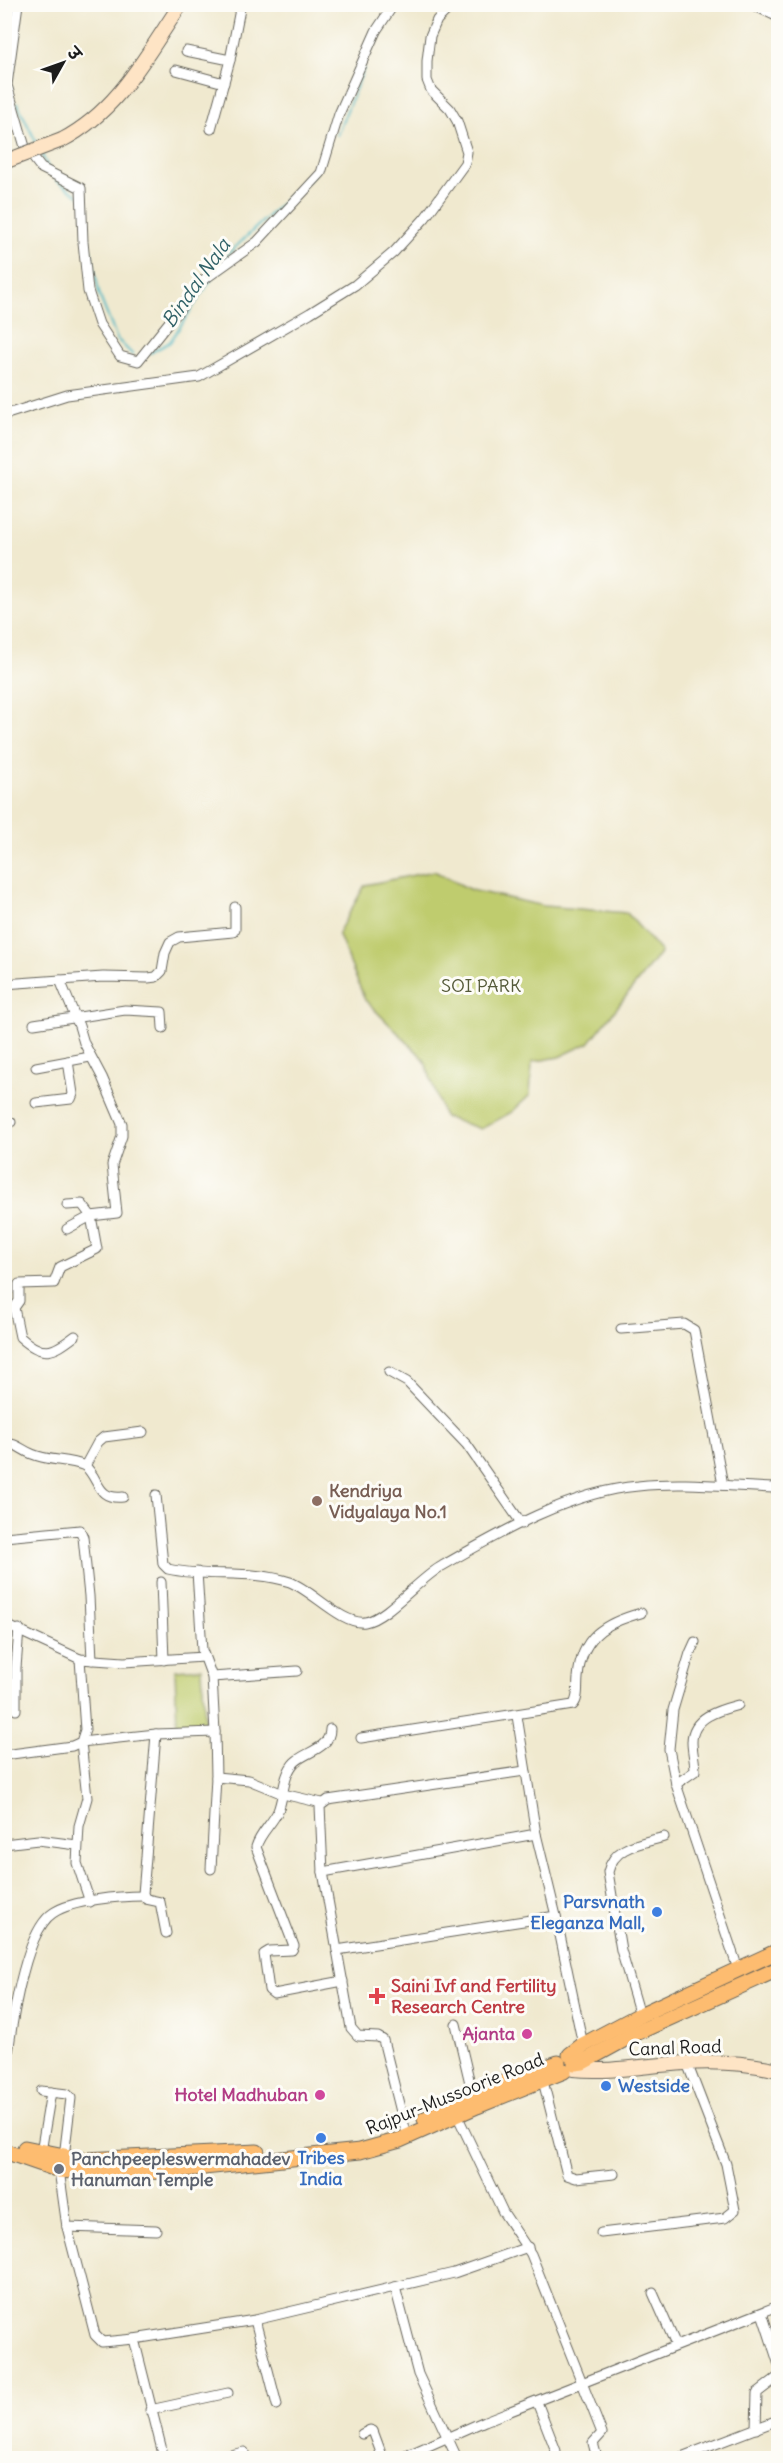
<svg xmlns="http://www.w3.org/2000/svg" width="783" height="2463" font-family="Delius,'Playpen Sans Deva',sans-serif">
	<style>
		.green { fill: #bfcc6e; stroke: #6e7445; stroke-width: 1.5 }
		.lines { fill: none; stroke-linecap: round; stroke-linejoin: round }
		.stream { stroke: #4ab7c5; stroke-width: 2 }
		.street-casing { stroke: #66645b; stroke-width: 11 }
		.secondary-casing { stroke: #66645b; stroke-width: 16 }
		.primary-casing { stroke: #66645b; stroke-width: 17 }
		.street { stroke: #fff; stroke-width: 9 }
		.secondary { stroke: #fee4c5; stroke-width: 14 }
		.primary { stroke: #fdbc6f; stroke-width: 15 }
		.secondary-bridge-casing { stroke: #66645b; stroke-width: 16; stroke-linecap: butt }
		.secondary-bridge { stroke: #fee4c5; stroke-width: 14 }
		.education-dot { fill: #8d6e63; stroke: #fdfcf7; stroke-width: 2 }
		.shop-dot { fill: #3f7fe0; stroke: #fdfcf7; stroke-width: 2 }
		.health-dot { fill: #e0444e; stroke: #fdfcf7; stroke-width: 2 }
		.hotel-dot { fill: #d1479c; stroke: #fdfcf7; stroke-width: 2 }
		.worship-dot { fill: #6b7280; stroke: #fdfcf7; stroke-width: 2 }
		.labels { text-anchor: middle; stroke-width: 6; stroke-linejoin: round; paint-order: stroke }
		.park-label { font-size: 18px; fill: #555a39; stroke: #fdfcf7 }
		.education-label { font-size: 18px; font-weight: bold; fill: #785e54; stroke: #fdfcf7; text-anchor: start }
		.shop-label { font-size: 18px; font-weight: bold; fill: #366cbe; stroke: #fdfcf7; text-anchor: end }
		.health-label { font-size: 18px; font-weight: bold; fill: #be3a42; stroke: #fdfcf7; text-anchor: start }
		.hotel-label { font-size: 18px; font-weight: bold; fill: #b23c85; stroke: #fdfcf7; text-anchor: end }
		.street-label { font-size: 18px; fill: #1c1c1c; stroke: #fdfcf7 }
		.worship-label { font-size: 18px; font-weight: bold; fill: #5b616d; stroke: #fdfcf7; text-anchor: start }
		.water-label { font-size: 20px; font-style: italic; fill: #316268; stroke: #fdfcf7 }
	</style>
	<rect width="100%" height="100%" fill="#fdfcf7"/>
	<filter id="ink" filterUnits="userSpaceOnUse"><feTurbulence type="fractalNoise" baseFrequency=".0167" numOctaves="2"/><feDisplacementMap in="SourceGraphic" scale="12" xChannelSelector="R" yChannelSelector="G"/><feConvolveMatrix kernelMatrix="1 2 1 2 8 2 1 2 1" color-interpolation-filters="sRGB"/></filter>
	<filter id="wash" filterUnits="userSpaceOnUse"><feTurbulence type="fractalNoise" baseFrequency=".008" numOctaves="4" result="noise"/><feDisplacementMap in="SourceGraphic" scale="24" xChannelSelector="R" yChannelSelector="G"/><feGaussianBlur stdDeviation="1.35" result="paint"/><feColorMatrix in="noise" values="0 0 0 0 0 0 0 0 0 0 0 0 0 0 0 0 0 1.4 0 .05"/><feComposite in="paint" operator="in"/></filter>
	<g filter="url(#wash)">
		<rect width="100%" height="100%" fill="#f0e9cf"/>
		<g class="green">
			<polygon points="434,871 471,890 544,906 627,913 661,952 589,1043 559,1057 532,1062 530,1095 512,1112 481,1129 444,1117 424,1059 365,1000 338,933 365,885"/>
			<polygon points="202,1668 205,1725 177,1727 175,1670"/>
		</g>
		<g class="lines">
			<g class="stream">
				<polyline points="9,4 9,36"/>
				<polyline points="17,103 37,144"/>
				<polyline points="337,135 364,68"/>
				<polyline points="42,155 48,168"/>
				<polyline points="56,180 79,196"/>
				<polyline points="87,234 100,297 117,339 133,355"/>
				<polyline points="224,261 229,253 313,174 320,163"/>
				<polyline points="150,353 170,342 212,278"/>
			</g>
		</g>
	</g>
	<g filter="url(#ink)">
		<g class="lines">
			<defs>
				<g id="street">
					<polyline points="18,4 7,85 25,147 41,168 81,188 83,242 88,291 99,324 120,356 138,361 202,281 257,242 321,173 339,114 376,31 394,4"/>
					<polyline points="751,4 778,17"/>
					<polyline points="186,51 230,60"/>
					<polyline points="176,70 224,83"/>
					<polyline points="211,129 230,60 241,4"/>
					<polyline points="4,415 67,395 199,377 310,313 355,285 394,252 425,218 465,163 467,152 457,121 450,109 431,90 427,80 427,61 430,36 437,20 453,4"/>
					<polyline points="60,980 79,1026 84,1043 102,1077 122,1124 122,1136 112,1165 117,1213 91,1216 67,1229"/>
					<polyline points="4,984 103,977 148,978 156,977 162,971 165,953 170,942 179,937 233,932 235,929 235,907"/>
					<polyline points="34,1024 125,1010 162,1012 163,1028"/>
					<polyline points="36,1067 90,1057"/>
					<polyline points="36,1103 71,1099 73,1094 68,1061"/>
					<polyline points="4,1124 11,1122"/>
					<path d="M67 1205 82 1204 91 1216 97 1249 60 1267 54 1283 19 1284V1301L14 1308 20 1337C43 1358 53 1353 75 1336"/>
					<polyline points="621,1329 684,1324 694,1330 723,1485"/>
					<polyline points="389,1372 407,1382 467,1445 522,1524"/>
					<path d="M4 1444C16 1442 21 1450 32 1454 47 1461 68 1459 85 1466 100 1479 96 1500 123 1497"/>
					<polyline points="85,1466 98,1442 104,1437 143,1432"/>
					<path d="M156 1495 163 1564 168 1569C207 1578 251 1569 290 1582 312 1590 342 1625 365 1622 386 1619 421 1577 442 1566 499 1533 572 1491 638 1486 685 1481 731 1487 778 1488"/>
					<polyline points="4,1537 80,1530 83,1537 89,1596 92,1660"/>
					<polyline points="197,1572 202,1650 212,1677 215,1732 216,1777 211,1869"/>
					<polyline points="161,1582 164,1660"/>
					<polyline points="4,1624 80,1659 124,1662 204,1657"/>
					<polyline points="695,1642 690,1653 673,1710 669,1749 676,1784 738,1969"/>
					<polyline points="212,1677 297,1671"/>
					<polyline points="16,1710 16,1668 19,1629"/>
					<polyline points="517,1716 536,1834 556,1916 583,2045"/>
					<path d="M330 1729C330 1749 307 1751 295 1762 283 1774 284 1796 278 1811 272 1824 260 1833 256 1847L294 1946 292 1950 269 1951 264 1954 269 1990 274 1994 343 1981"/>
					<polyline points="156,1734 143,1894 146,1899 160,1902 166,1933"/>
					<path d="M361 1738 573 1705C579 1699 577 1687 578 1678 581 1637 604 1623 641 1613"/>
					<polyline points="4,1755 72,1746 81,1742 85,1730 80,1659"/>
					<polyline points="216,1777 249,1780 283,1794 322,1803"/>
					<path d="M676 1784 695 1771C695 1761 692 1751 692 1742 692 1717 719 1710 738 1705"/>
					<polyline points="4,1844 38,1840 77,1845"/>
					<polyline points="323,1872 536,1834"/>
					<polyline points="90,1902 77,1863 79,1826 87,1798 81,1742 156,1734 215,1732"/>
					<polyline points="337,1950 556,1916"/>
					<path d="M640 2015 621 1950 608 1872C614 1845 641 1844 664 1837"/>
					<polyline points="456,2024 473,2096"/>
					<polyline points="543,2081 567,2175 576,2178 614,2174"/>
					<path d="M7 2085 5 2079C9 2042 22 1933 53 1913 72 1900 120 1896 143 1896"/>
					<polyline points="41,2091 67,2094 71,2098 64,2157"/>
					<polyline points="457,2115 503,2212 531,2254 602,2433 593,2443 597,2458"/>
					<polyline points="405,2128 383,2040 378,2037 358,2036 351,2028 323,1872 320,1806 328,1800 525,1771"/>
					<polyline points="41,2152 51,2092"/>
					<polyline points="59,2170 67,2227 95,2335 102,2342 134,2339 255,2320 454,2273 528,2247"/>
					<polyline points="67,2227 156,2230"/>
					<polyline points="601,2233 725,2218 735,2210 726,2164 687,2063"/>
					<polyline points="395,2287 418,2374 457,2458"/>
					<polyline points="653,2293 676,2345"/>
					<polyline points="762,2313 778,2362"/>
					<polyline points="255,2320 277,2405"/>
					<polyline points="134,2339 164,2458"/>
					<polyline points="537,2402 556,2451"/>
					<polyline points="150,2410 228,2393"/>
					<polyline points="756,2429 757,2393 778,2377"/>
					<polyline points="362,2434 370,2430 373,2431 383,2458"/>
					<polyline points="217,2458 244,2452"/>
					<polyline points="401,2458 485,2421 778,2306"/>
					<polyline points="679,2458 778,2420"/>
				</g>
				<g id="secondary">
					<path d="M62 140C119 110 146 55 181 4"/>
					<path d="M573 2069C610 2073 648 2065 685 2063 716 2061 748 2063 778 2070"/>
				</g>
				<g id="primary">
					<polyline points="570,2055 583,2045 640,2015 778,1951"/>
					<polyline points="575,2063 583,2062 636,2033 778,1969"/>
					<polyline points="425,2119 503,2083 558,2063"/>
					<polyline points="25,2148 84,2160 257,2152"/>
					<polyline points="4,2151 59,2170 101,2173 165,2171 360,2151 400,2140 477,2106 564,2071"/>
				</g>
			</defs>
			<use href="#street" class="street-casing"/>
			<use href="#secondary" class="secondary-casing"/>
			<use href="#primary" class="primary-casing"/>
			<use href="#street" class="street"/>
			<use href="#secondary" class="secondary"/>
			<use href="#primary" class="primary"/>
			<defs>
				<polyline id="secondary-bridge" points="4,162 62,140"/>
			</defs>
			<use href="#secondary-bridge" class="secondary-bridge-casing"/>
			<use href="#secondary-bridge" class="secondary-bridge"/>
		</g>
	</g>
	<circle class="education-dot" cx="317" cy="1501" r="6"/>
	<g class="shop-dot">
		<circle cx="657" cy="1912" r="6"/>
		<circle cx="606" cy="2086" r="6"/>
		<circle cx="321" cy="2138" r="6"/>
	</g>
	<path class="health-dot" d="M374 1987h6v6h6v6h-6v6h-6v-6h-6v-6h6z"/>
	<g class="hotel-dot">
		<circle cx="527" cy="2034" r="6"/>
		<circle cx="320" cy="2095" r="6"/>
	</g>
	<circle class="worship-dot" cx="59" cy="2169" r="6"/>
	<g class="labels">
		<g class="park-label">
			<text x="481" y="992">SOI PARK</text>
		</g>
		<g class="education-label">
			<text x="329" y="1497">Kendriya<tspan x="329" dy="21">Vidyalaya No.1</tspan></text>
		</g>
		<g class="shop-label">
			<text x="645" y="1908">Parsvnath<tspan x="645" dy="21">Eleganza Mall,</tspan></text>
			<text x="618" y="2092" text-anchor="start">Westside</text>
			<text x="321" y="2164" text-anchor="middle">Tribes<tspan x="321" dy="21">India</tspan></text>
		</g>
		<g class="health-label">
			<text x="391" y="1992">Saini Ivf and Fertility<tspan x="391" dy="21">Research Centre</tspan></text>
		</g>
		<g class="hotel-label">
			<text x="515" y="2040">Ajanta</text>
			<text x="308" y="2101">Hotel Madhuban</text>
		</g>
		<g class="street-label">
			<text transform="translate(675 2048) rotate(-2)" y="6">Canal Road</text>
			<text transform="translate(455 2094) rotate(-22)" y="6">Rajpur-Mussoorie Road</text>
		</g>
		<g class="worship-label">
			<text x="71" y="2165">Panchpeepleswermahadev<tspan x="71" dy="21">Hanuman Temple</tspan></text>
		</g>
		<g class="water-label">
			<text transform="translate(196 283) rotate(-55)" y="7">Bindal Nala</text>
		</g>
	</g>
	<rect width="783" height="2463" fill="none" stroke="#fdfcf7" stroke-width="24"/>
	<g transform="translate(63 63) rotate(50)" stroke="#fdfcf7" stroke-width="4.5" paint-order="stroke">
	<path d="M0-4.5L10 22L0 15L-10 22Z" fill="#1c1c1c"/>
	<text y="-9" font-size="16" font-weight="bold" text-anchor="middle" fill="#1c1c1c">उ</text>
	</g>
</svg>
